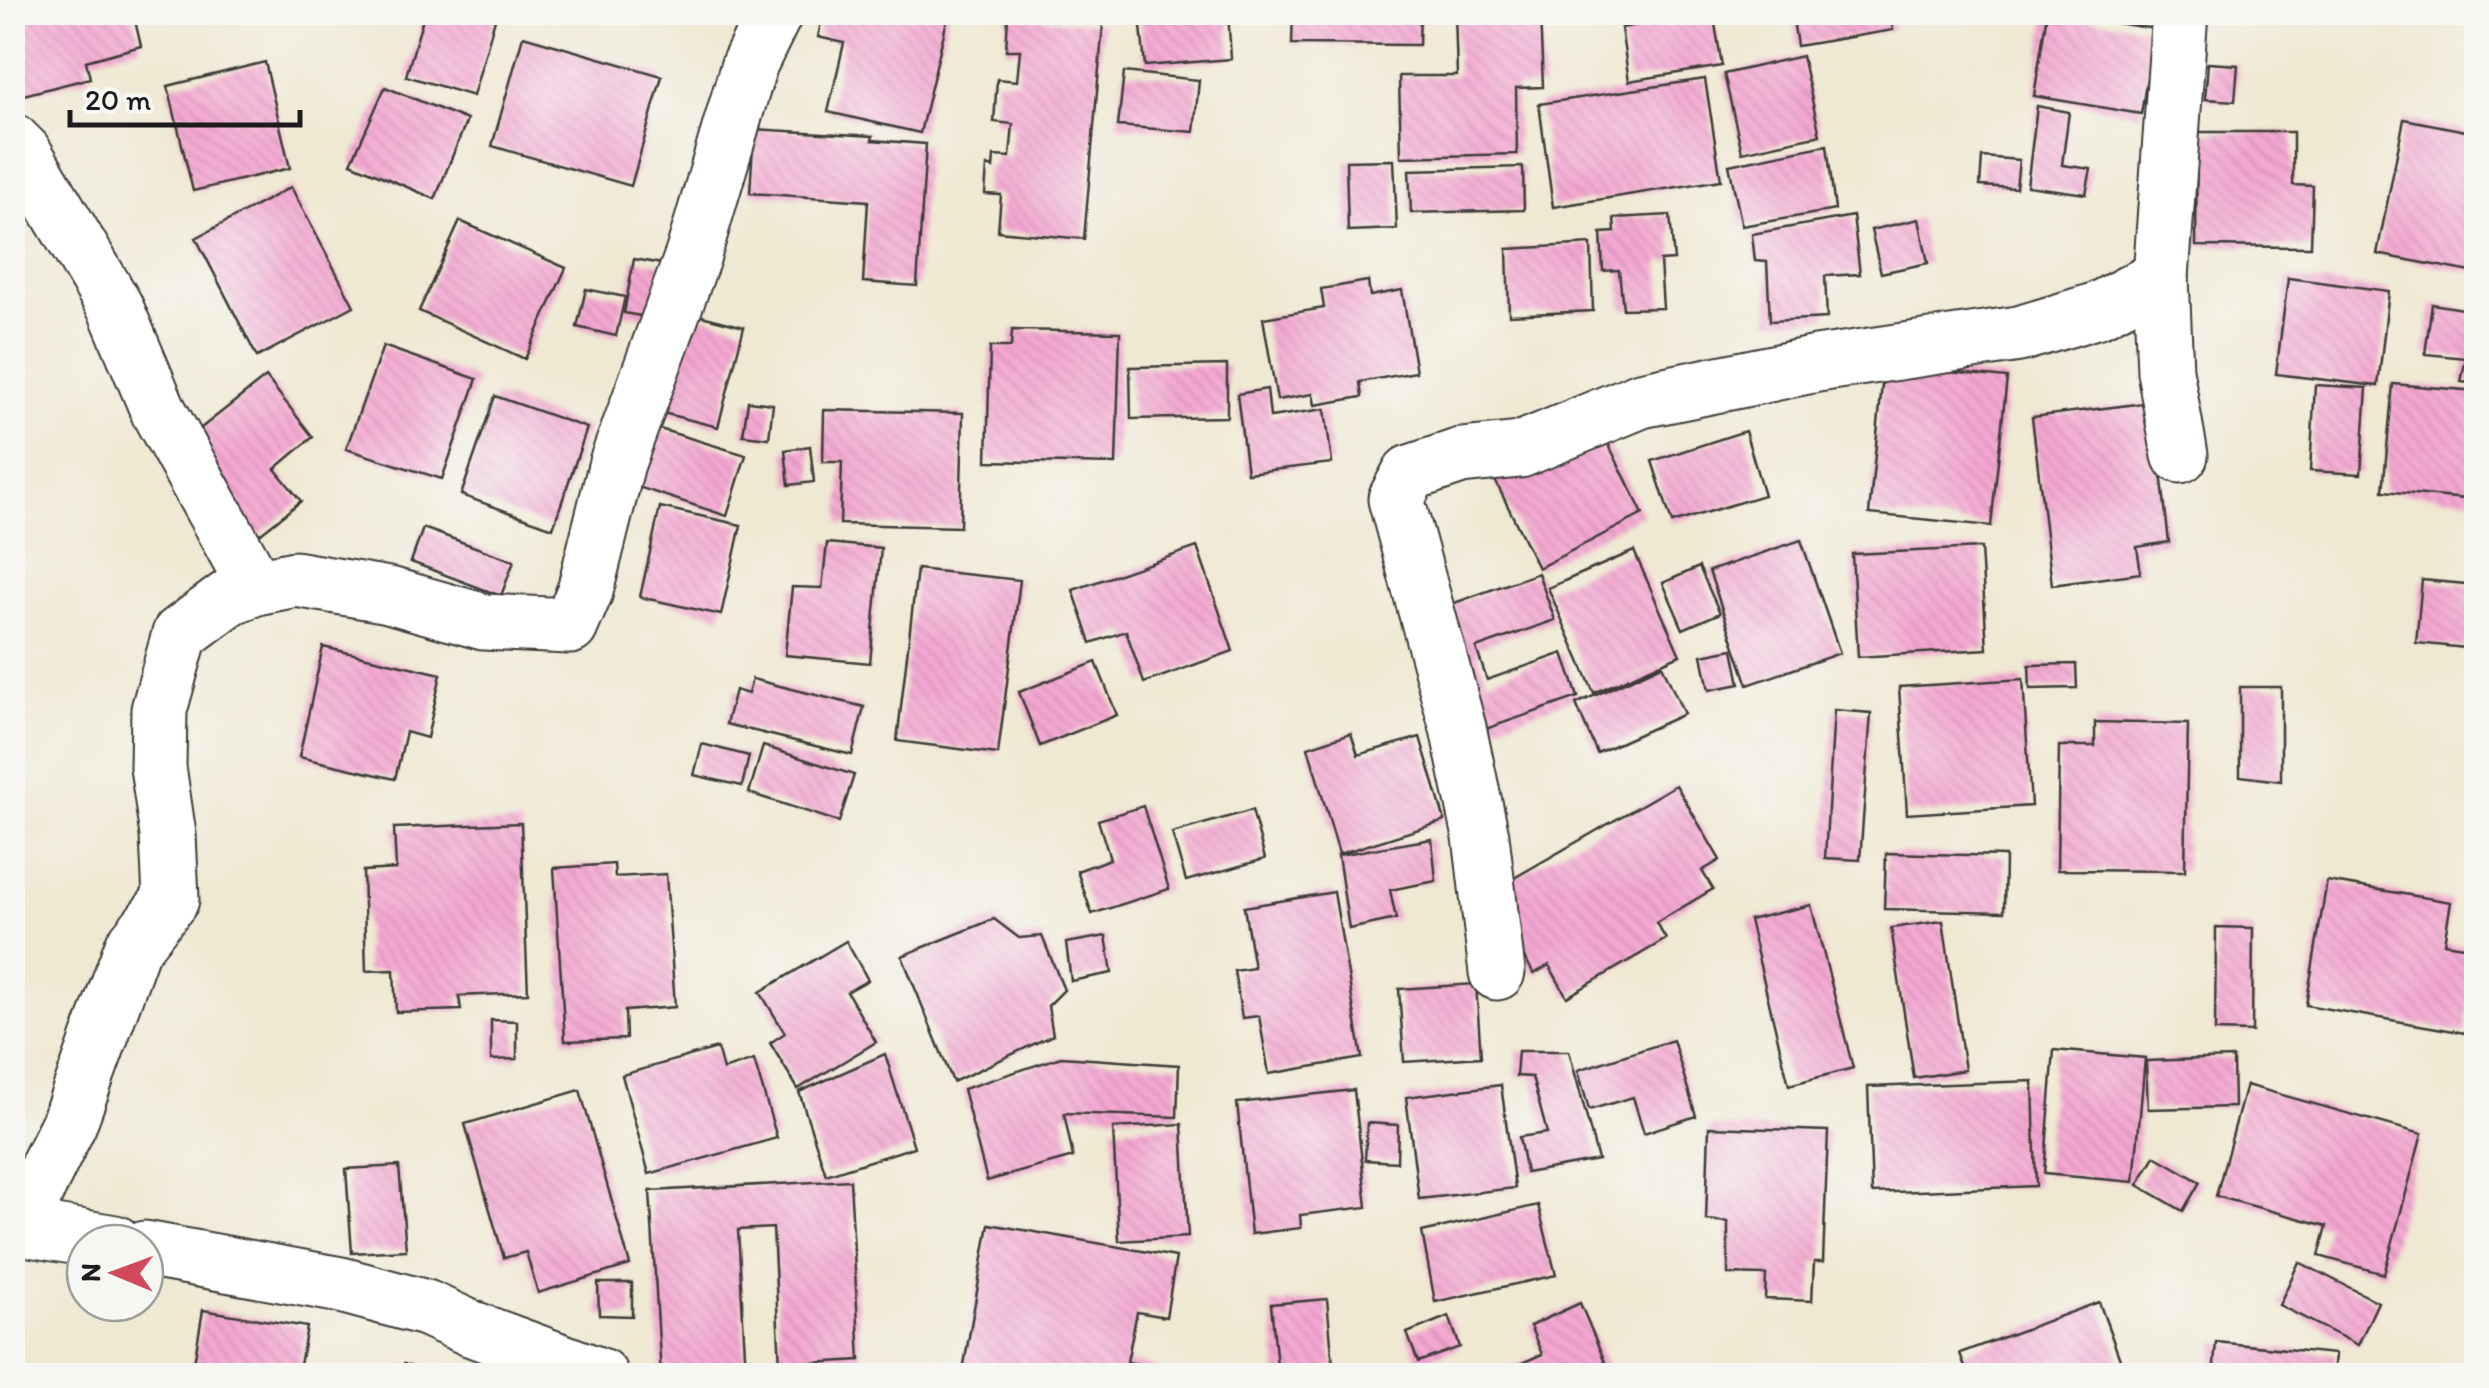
<svg xmlns="http://www.w3.org/2000/svg" width="2489" height="1388" font-family="Itim,sans-serif">
	<style>
		.building { fill: url(#building-back-hatch) }
		.lines { fill: none; stroke-linecap: round; stroke-linejoin: round }
		.street-casing { stroke: #3c3b37; stroke-width: 59 }
		.street { stroke: #fff; stroke-width: 55 }
	</style>
	<defs>
		<pattern id="building-back-hatch" width="6" height="6" patternUnits="userSpaceOnUse" patternTransform="scale(2.5)"><rect width="6" height="6" fill="#f4a8d2"/><path d="M-1 5l2 2M0 0l6 6M5-1l2 2" fill="none" stroke="#d190b4"/></pattern>
	</defs>
	<rect width="100%" height="100%" fill="#f6f6f2"/>
	<filter id="ink" filterUnits="userSpaceOnUse"><feTurbulence type="fractalNoise" baseFrequency=".01" numOctaves="2"/><feDisplacementMap in="SourceGraphic" scale="20" xChannelSelector="R" yChannelSelector="G"/><feConvolveMatrix kernelMatrix="1 2 1 2 8 2 1 2 1" color-interpolation-filters="sRGB"/></filter>
	<filter id="wash" filterUnits="userSpaceOnUse"><feTurbulence type="fractalNoise" baseFrequency=".0048" numOctaves="4" result="noise"/><feDisplacementMap in="SourceGraphic" scale="40" xChannelSelector="R" yChannelSelector="G"/><feGaussianBlur stdDeviation="2.25" result="paint"/><feColorMatrix in="noise" values="0 0 0 0 0 0 0 0 0 0 0 0 0 0 0 0 0 1.4 0 .05"/><feComposite in="paint" operator="in"/></filter>
	<g filter="url(#wash)">
		<rect width="100%" height="100%" fill="#efe8d2"/>
		<g id="blocks">
			<g class="building">
				<polygon points="12,12 133,12 141,46 86,61 90,78 12,98"/>
				<polygon points="425,12 497,12 473,96 406,76"/>
				<polygon points="823,12 949,12 920,133 828,112 844,43 818,37"/>
				<polygon points="1176,12 1228,12 1231,59 1145,66 1140,17"/>
				<polygon points="1293,12 1420,12 1419,45 1292,44"/>
				<polygon points="1455,12 1540,12 1543,87 1516,88 1517,154 1401,157 1399,76 1457,76"/>
				<polygon points="1660,12 1713,12 1722,66 1629,81 1621,28 1662,21"/>
				<polygon points="1792,12 1890,12 1893,30 1797,46"/>
				<polygon points="2047,12 2155,29 2141,114 2034,96"/>
				<polygon points="1008,16 1103,24 1084,239 998,231 1001,195 985,194 987,166 993,168 994,156 1010,157 1013,124 994,122 997,79 1017,81 1020,50 1006,50"/>
				<polygon points="523,36 662,76 631,186 492,146"/>
				<polygon points="1802,56 1820,135 1742,152 1724,74"/>
				<polygon points="265,62 290,168 193,191 168,86"/>
				<polygon points="2208,63 2238,65 2235,101 2205,99"/>
				<polygon points="1124,72 1199,80 1194,132 1118,126"/>
				<polygon points="1705,79 1721,180 1553,207 1539,104"/>
				<polygon points="385,87 467,120 435,199 351,163"/>
				<polygon points="2037,106 2069,112 2062,165 2091,169 2086,194 2027,186"/>
				<polygon points="2404,119 2476,133 2476,273 2377,254"/>
				<polygon points="754,129 873,136 872,140 926,144 917,286 863,282 868,201 750,193"/>
				<polygon points="2197,132 2293,132 2293,185 2313,186 2311,247 2196,246"/>
				<polygon points="1827,145 1835,210 1742,226 1729,165"/>
				<polygon points="1982,157 2019,160 2016,188 1980,186"/>
				<polygon points="1394,160 1397,229 1348,231 1346,161"/>
				<polygon points="1523,167 1524,210 1411,213 1409,170"/>
				<polygon points="291,187 354,306 257,357 196,238"/>
				<polygon points="1670,215 1674,260 1660,261 1663,308 1623,309 1619,270 1603,271 1601,233 1615,232 1614,218"/>
				<polygon points="1853,216 1860,274 1825,276 1827,318 1770,321 1767,262 1755,261 1752,234"/>
				<polygon points="1919,219 1928,263 1881,273 1871,230"/>
				<polygon points="460,221 566,268 525,359 419,311"/>
				<polygon points="1591,244 1593,311 1509,315 1507,249"/>
				<polygon points="634,259 673,266 652,318 624,313"/>
				<polygon points="2288,278 2389,291 2378,386 2276,374"/>
				<polygon points="1368,281 1370,296 1402,290 1416,372 1360,382 1362,397 1315,405 1313,394 1277,400 1263,318 1324,308 1321,289"/>
				<polygon points="586,289 625,297 616,336 577,327"/>
				<polygon points="2432,304 2476,311 2476,384 2461,382 2466,358 2425,354"/>
				<polygon points="686,312 744,327 718,427 659,412"/>
				<polygon points="1012,330 1120,332 1116,464 987,461 990,347 1011,347"/>
				<polygon points="383,346 477,379 442,479 346,449"/>
				<polygon points="1227,365 1227,417 1131,419 1130,367"/>
				<polygon points="1884,365 2007,378 1991,526 1869,514"/>
				<polygon points="266,377 313,437 275,469 301,501 256,537 182,443"/>
				<polygon points="2393,384 2476,391 2476,500 2383,491"/>
				<polygon points="2315,385 2367,388 2361,474 2310,471"/>
				<polygon points="1267,389 1270,417 1325,409 1332,463 1247,473 1237,394"/>
				<polygon points="495,396 587,428 553,528 461,495"/>
				<polygon points="748,401 773,404 769,438 743,435"/>
				<polygon points="2153,402 2169,542 2137,547 2141,573 2052,585 2032,417"/>
				<polygon points="824,410 963,413 960,527 840,524 842,462 823,462"/>
				<polygon points="1598,423 1643,514 1538,568 1493,476"/>
				<polygon points="653,427 746,455 727,516 635,486"/>
				<polygon points="1745,431 1764,495 1672,523 1652,461"/>
				<polygon points="810,446 814,482 789,485 785,450"/>
				<polygon points="660,507 741,525 721,615 640,597"/>
				<polygon points="423,528 514,561 501,596 411,562"/>
				<polygon points="1801,540 1840,653 1748,685 1709,571"/>
				<polygon points="827,543 881,548 870,663 785,655 792,587 822,588"/>
				<polygon points="1197,547 1233,651 1144,683 1126,631 1091,643 1073,590"/>
				<polygon points="1981,548 1987,649 1858,657 1852,554"/>
				<polygon points="1634,551 1680,655 1594,693 1548,588"/>
				<polygon points="1699,567 1720,613 1683,629 1663,583"/>
				<polygon points="917,569 1020,580 998,754 897,741"/>
				<polygon points="1538,573 1555,620 1476,648 1487,680 1563,653 1578,697 1486,729 1443,607"/>
				<polygon points="2422,580 2476,585 2476,649 2416,643"/>
				<polygon points="323,647 441,674 427,738 406,732 395,779 299,757"/>
				<polygon points="1733,649 1740,684 1709,690 1702,655"/>
				<polygon points="1096,662 1117,715 1040,746 1019,692"/>
				<polygon points="2076,664 2077,688 2030,689 2029,665"/>
				<polygon points="1662,665 1684,714 1597,753 1576,704"/>
				<polygon points="752,679 864,707 852,755 726,724 735,690 748,694"/>
				<polygon points="2023,679 2031,806 1907,814 1899,687"/>
				<polygon points="2240,687 2281,687 2281,781 2240,776"/>
				<polygon points="1834,710 1871,713 1860,860 1825,858"/>
				<polygon points="2095,722 2188,724 2185,871 2057,870 2059,746 2095,746"/>
				<polygon points="1351,733 1358,755 1420,737 1445,821 1339,854 1308,747"/>
				<polygon points="702,744 749,756 742,786 694,775"/>
				<polygon points="763,746 854,775 839,822 749,793"/>
				<polygon points="1676,785 1720,860 1702,871 1713,889 1656,923 1666,939 1567,997 1549,965 1534,974 1488,893"/>
				<polygon points="1143,806 1169,889 1092,914 1077,871 1110,859 1098,820"/>
				<polygon points="1252,810 1265,859 1186,881 1172,833"/>
				<polygon points="521,823 528,993 459,996 461,1010 396,1012 394,970 366,971 363,871 396,869 394,828"/>
				<polygon points="1432,839 1436,881 1390,890 1396,919 1349,929 1338,855"/>
				<polygon points="1886,853 2005,856 2004,912 1884,909"/>
				<polygon points="614,864 615,877 666,874 675,1007 625,1011 626,1039 565,1041 554,868"/>
				<polygon points="2327,881 2451,902 2444,943 2476,948 2465,1033 2306,1005"/>
				<polygon points="1334,892 1362,1058 1269,1074 1259,1016 1242,1018 1234,971 1254,968 1244,907"/>
				<polygon points="1811,905 1853,1068 1789,1085 1749,920"/>
				<polygon points="994,919 1019,938 1042,936 1064,990 1048,1006 1053,1035 953,1082 902,956"/>
				<polygon points="1943,921 1965,1070 1914,1078 1891,928"/>
				<polygon points="2216,927 2253,928 2252,1032 2215,1031"/>
				<polygon points="1106,936 1112,973 1071,981 1066,943"/>
				<polygon points="846,941 868,980 847,992 876,1042 798,1089 770,1043 785,1033 760,992"/>
				<polygon points="1476,984 1481,1057 1404,1062 1399,989"/>
				<polygon points="491,1020 517,1021 517,1059 491,1060"/>
				<polygon points="1673,1040 1696,1116 1644,1133 1633,1097 1589,1110 1578,1070"/>
				<polygon points="717,1048 723,1070 754,1060 777,1138 649,1174 622,1075"/>
				<polygon points="2054,1050 2145,1058 2134,1182 2044,1174"/>
				<polygon points="1518,1051 1569,1051 1598,1160 1526,1173 1519,1137 1547,1133 1532,1077 1516,1076"/>
				<polygon points="885,1054 914,1147 826,1175 799,1092"/>
				<polygon points="1061,1057 1179,1065 1177,1117 1064,1113 1073,1157 987,1181 963,1089"/>
				<polygon points="2233,1058 2234,1107 2148,1109 2146,1061"/>
				<polygon points="2033,1081 2036,1186 1872,1193 1868,1087"/>
				<polygon points="1501,1085 1515,1188 1419,1199 1406,1097"/>
				<polygon points="2246,1085 2422,1134 2384,1274 2319,1256 2327,1226 2216,1196"/>
				<polygon points="580,1090 630,1265 538,1293 526,1252 504,1258 465,1124"/>
				<polygon points="1354,1090 1367,1207 1300,1215 1301,1228 1251,1234 1237,1103"/>
				<polygon points="1367,1123 1398,1125 1397,1162 1365,1160"/>
				<polygon points="1182,1124 1188,1237 1119,1241 1113,1128"/>
				<polygon points="1709,1127 1828,1131 1823,1262 1814,1262 1812,1301 1765,1299 1766,1275 1728,1274 1728,1222 1706,1220"/>
				<polygon points="2155,1156 2200,1182 2183,1211 2138,1185"/>
				<polygon points="399,1166 406,1250 352,1253 346,1169"/>
				<polygon points="850,1180 860,1360 780,1365 773,1228 738,1230 746,1372 661,1376 650,1191"/>
				<polygon points="1538,1205 1556,1275 1435,1302 1422,1232"/>
				<polygon points="989,1224 1176,1257 1166,1317 1137,1312 1127,1362 1156,1367 1155,1376 962,1376"/>
				<polygon points="2299,1262 2378,1302 2358,1345 2279,1305"/>
				<polygon points="598,1283 632,1283 632,1316 599,1315"/>
				<polygon points="1327,1299 1334,1376 1278,1376 1271,1304"/>
				<polygon points="2099,1302 2126,1376 1968,1376 1960,1353"/>
				<polygon points="1580,1303 1611,1376 1493,1376 1542,1354 1530,1326"/>
				<polygon points="203,1310 307,1327 298,1376 174,1376 176,1365 193,1369"/>
				<polygon points="1449,1316 1460,1347 1418,1362 1407,1333"/>
				<polygon points="2216,1342 2335,1354 2333,1376 2213,1376"/>
				<polygon points="404,1364 434,1375 434,1376 399,1376"/>
				<polygon points="1815,1366 1884,1373 1884,1376 1814,1376"/>
				<polygon points="1444,1369 1444,1376 1392,1376 1392,1373"/>
			</g>
		</g>
	</g>
	<g filter="url(#ink)">
		<use href="#blocks" fill-opacity="0" stroke="#3c3b37" stroke-width="2.5"/>
		<g class="lines">
			<defs>
				<g id="street">
					<polyline points="12,141 24,153 115,307 159,412 256,587"/>
					<polyline points="2180,455 2165,371 2161,277 2180,12"/>
					<polyline points="1497,972 1481,836 1458,728 1396,499 1410,473 1461,456 1520,450 1641,400 1817,364 2019,334 2098,310 2161,277"/>
					<polyline points="19,1225 69,1123 132,948 171,899 168,835 158,767 159,710 180,634 230,597 256,587 295,579 389,595 484,622 570,626 585,591 617,463 693,255 749,65 775,12"/>
					<polyline points="12,1226 115,1243"/>
					<polyline points="145,1249 341,1285 426,1308 470,1328 600,1376"/>
				</g>
			</defs>
			<use href="#street" class="street-casing"/>
			<use href="#street" class="street"/>
		</g>
	</g>
	<rect width="2489" height="1388" fill="none" stroke="#f6f6f2" stroke-width="50"/>
	<g transform="translate(115 1273) rotate(271)"><circle r="48" fill="#f6f6f2" stroke="#9f9f9c" stroke-width="2.5"/>
	<path d="M0-8L18 38L0 25L-18 38Z" fill="#d1495b"/>
	<text y="-15" font-size="28" font-weight="bold" text-anchor="middle" fill="#1c1c1c">N</text>
	</g>
	<path d="M70 110v15h230v-15" fill="none" stroke="#1c1c1c" stroke-width="5"/>
	<text x="85" y="110" font-size="30" fill="#1c1c1c" stroke="#f6f6f2" stroke-width="8" paint-order="stroke">20 m</text>
</svg>
